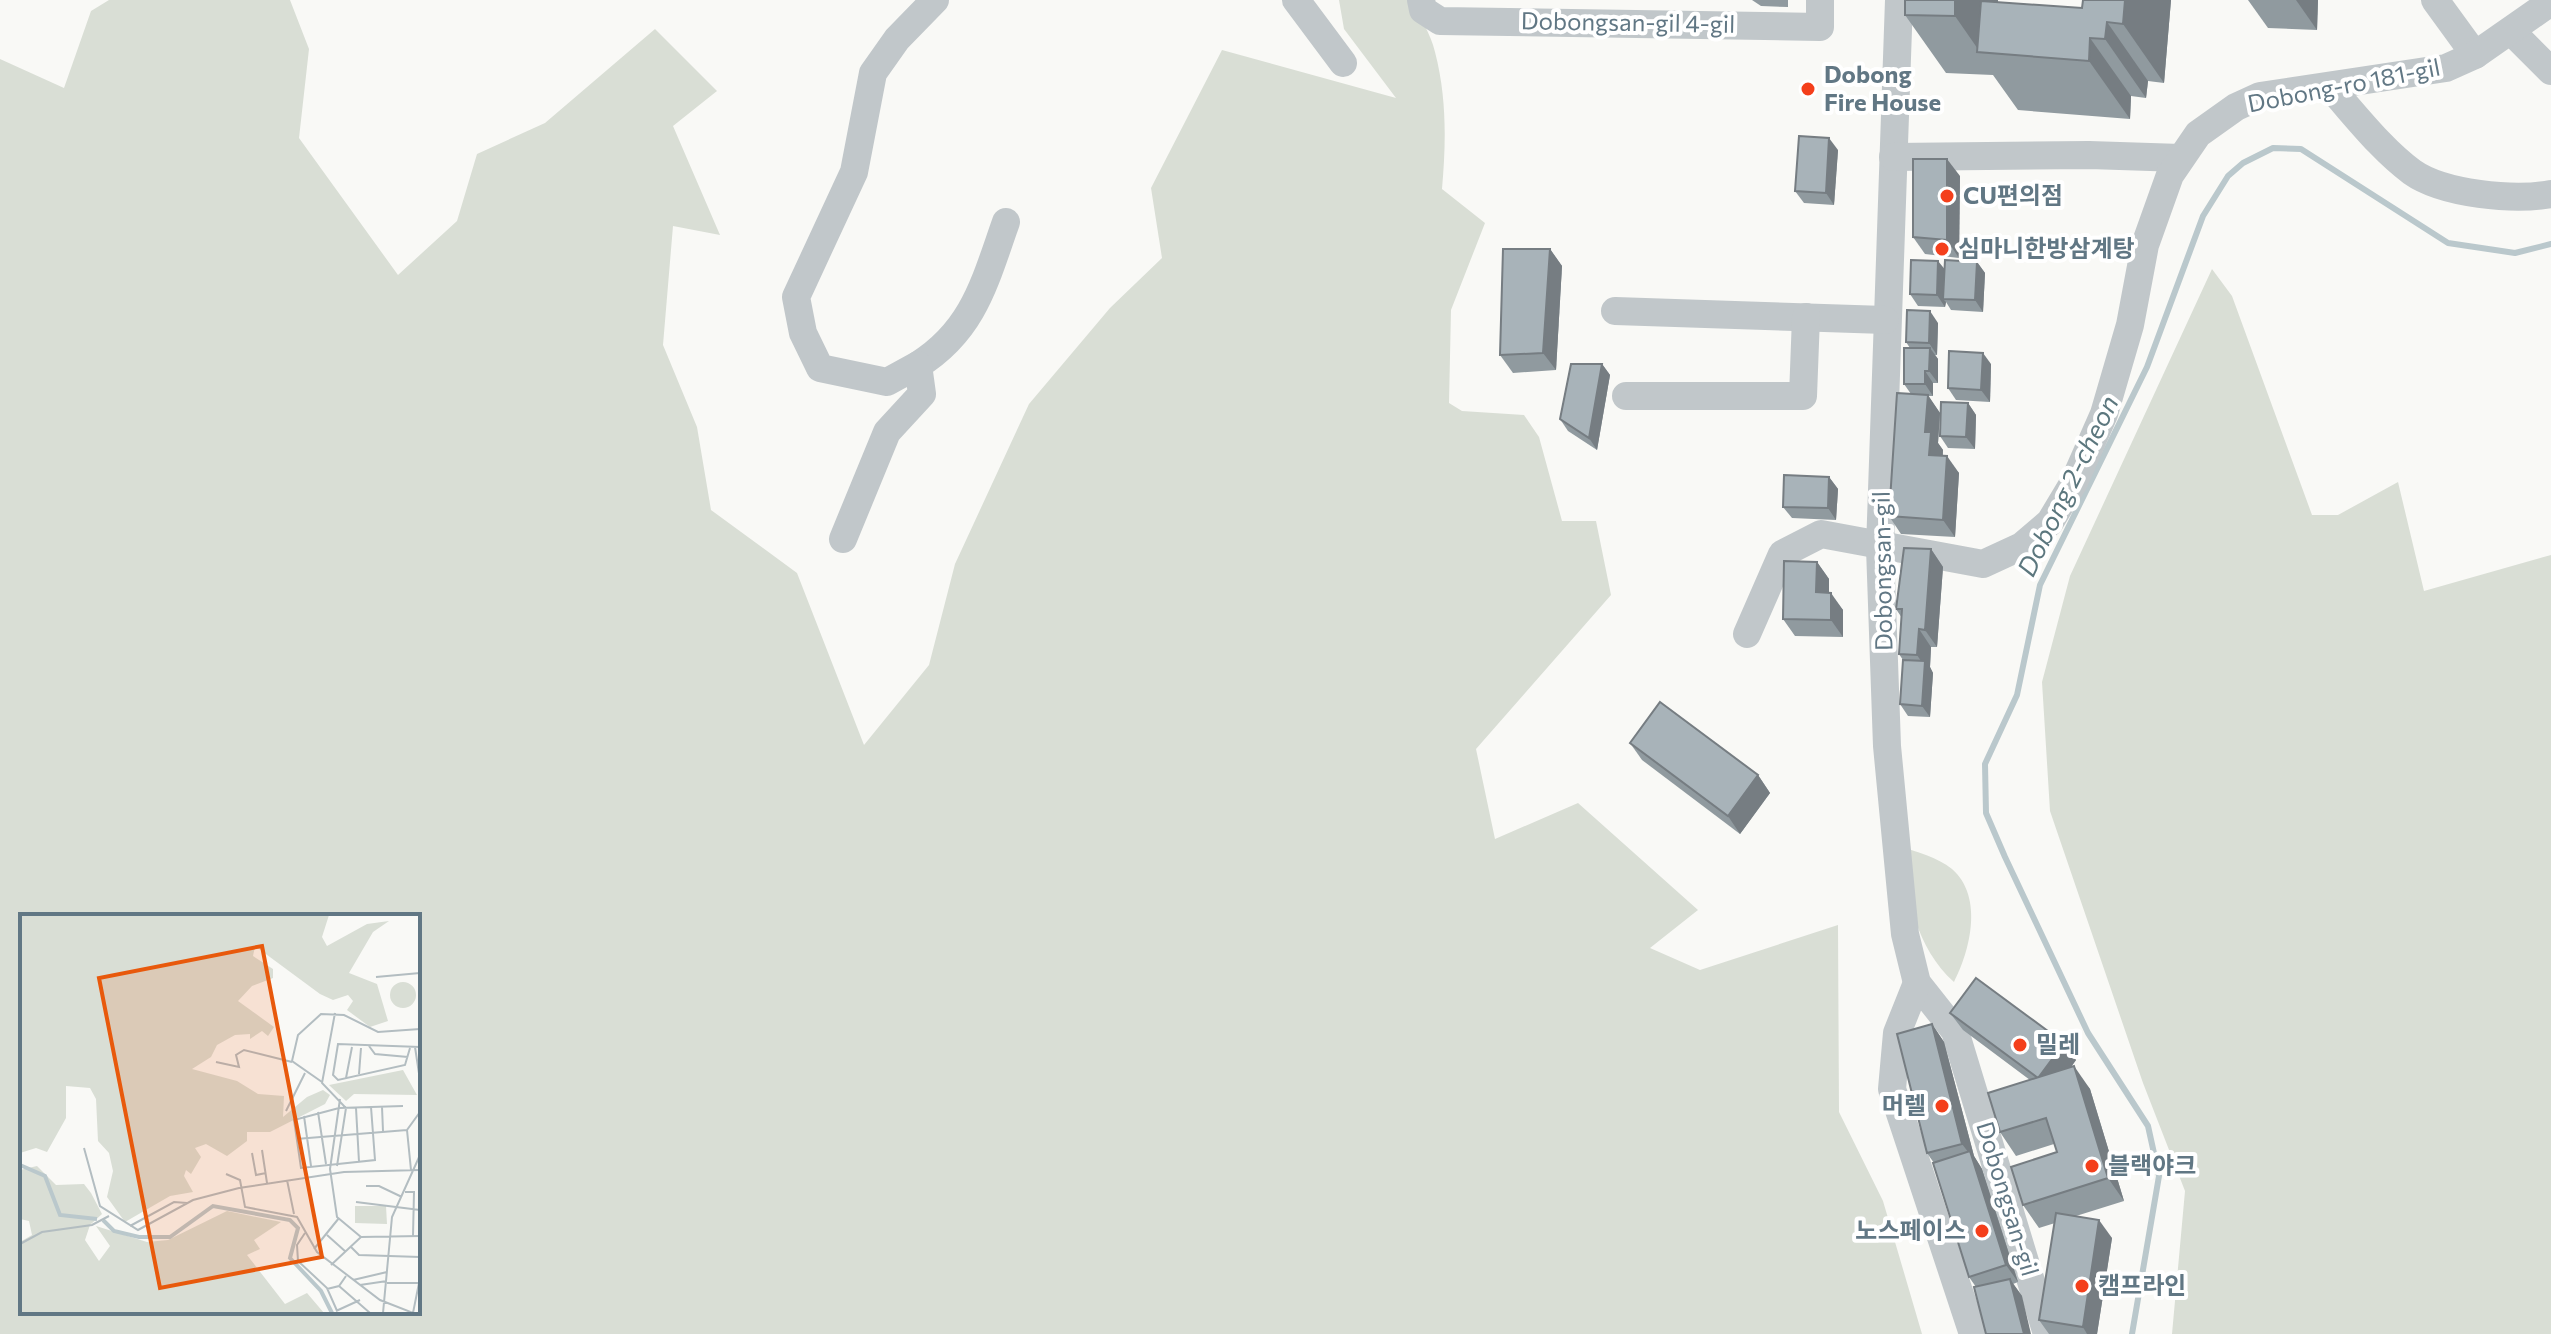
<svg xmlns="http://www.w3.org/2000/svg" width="2551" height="1334" font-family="Commissioner,'Noto Sans KR',sans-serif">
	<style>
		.green { fill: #d9ded5; fill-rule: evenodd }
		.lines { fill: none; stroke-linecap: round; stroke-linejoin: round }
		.stream { stroke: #bac8cc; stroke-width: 6 }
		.minor { stroke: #c1c7ca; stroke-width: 28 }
		.wall { fill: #909a9f }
		.shaded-wall { fill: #767d82 }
		.building { fill: #a8b3b9; stroke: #767d82; stroke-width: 2 }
		.poi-dot { fill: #f43f1b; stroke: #fff; stroke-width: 3 }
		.labels { text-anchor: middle; stroke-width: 8; stroke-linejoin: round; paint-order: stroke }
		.street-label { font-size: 24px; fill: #617784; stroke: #fff }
		.poi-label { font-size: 24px; font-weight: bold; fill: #617784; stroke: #fff; text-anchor: start }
		.water-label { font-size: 26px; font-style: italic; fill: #5c777e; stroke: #fff }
		.inset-river { fill: none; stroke: #bac8cc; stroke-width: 4 }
		.inset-road { fill: none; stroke: #b3bdc1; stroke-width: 2 }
		.view { fill: #e8590c; fill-opacity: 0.15; stroke: #e8590c; stroke-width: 4 }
		.inset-edge { fill: none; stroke: #617784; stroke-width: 4 }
	</style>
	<rect width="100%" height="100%" fill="#f9f9f6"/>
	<g class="green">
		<path d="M109 0H290L309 49 299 138 398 275 457 221 477 154 545 123 655 29 717 91 673 126 720 235 673 226 663 345 697 427 711 510 797 573 864 745 929 665 955 564 1029 404 1110 308 1162 258 1151 188 1222 50 1396 98 1344 29 1339 0H1417C1419 20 1431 33 1435 52 1447 98 1446 143 1442 189L1485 223 1451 310 1449 403 1462 411 1524 415 1539 437 1562 521H1596L1611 595 1476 749 1495 839 1578 803 1698 910 1650 948 1700 970 1838 925 1839 1112 1883 1201 1922 1334H0V59L64 88 91 11ZM22 916H418V1312H22Z"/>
		<polygon points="2212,269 2232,296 2312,515 2338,515 2398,482 2424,591 2551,555 2551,1334 2172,1334 2185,1191 2143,1083 2050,811 2042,682 2070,576"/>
		<path d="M1899 846C1917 852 1937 857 1952 869 1984 897 1970 951 1954 982 1916 948 1907 896 1899 846Z"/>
	</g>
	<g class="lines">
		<polyline class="stream" points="2132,1334 2159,1176 2148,1126 2088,1033 2005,857 1986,813 1985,764 2017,695 2040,585 2147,367 2203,216 2228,176 2243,163 2273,148 2301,149 2448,243 2515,253 2551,244"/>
		<g class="minor">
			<polyline points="1296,0 1343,63"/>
			<polyline points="1421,0 1423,10 1440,21 1820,27 1820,0"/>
			<polyline points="1899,0 1880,548 1887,746 1905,934 1917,983 1955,1031 2047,1334"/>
			<polyline points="2435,0 2475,55"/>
			<polyline points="2511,31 2551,71"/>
			<path d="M2330 87C2356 116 2381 149 2412 172 2443 194 2514 201 2551 194"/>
			<polyline points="1893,157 2089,155 2181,158"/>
			<polyline points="1615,311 1885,320"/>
			<path d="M918 365C974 330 985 281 1006 222"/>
			<polyline points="1626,396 1803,396 1806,317"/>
			<polyline points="843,539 887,432 922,394 918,365 887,382 820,368 803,333 796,297 854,172 873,73 897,39 935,0"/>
			<polyline points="1747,634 1782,554 1821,534 1983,564 2022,546 2050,522 2074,482 2104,414 2130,325 2145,245 2170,175 2198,134 2236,107 2260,96 2446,68 2475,55 2551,2"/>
			<polyline points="1917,983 1897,1033 1892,1089 1973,1334"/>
		</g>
	</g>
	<g class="wall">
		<polygon points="1752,0 1788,0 1788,7 1761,6"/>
		<polygon points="1905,0 1998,0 1998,2 2082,8 2171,0 2164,83 2148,81 2146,98 2131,96 2130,119 2018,110 1993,75 1946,73 1905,15"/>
		<polygon points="2248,0 2318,0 2317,30 2268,28"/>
		<polygon points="1838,150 1834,205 1804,203 1795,191"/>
		<polygon points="1960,176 1959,258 1925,254 1913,237"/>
		<polygon points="1550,249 1562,266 1556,370 1513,373 1500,355"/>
		<polygon points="1977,262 1985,273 1983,312 1951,310 1946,302 1945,307 1918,306 1910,294 1944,269"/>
		<polygon points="1938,323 1937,355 1935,355 1938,359 1938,383 1933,383 1933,396 1928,396 1940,413 1938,443 1943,450 1943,456 1959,473 1955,537 1901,534 1889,516 1911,394 1904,384 1910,348 1906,342"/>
		<polygon points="1602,364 1610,375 1597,450 1568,431 1560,419"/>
		<polygon points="1991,364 1990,402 1956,400 1948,388"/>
		<polygon points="1968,403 1976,415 1975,449 1948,448 1940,436"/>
		<polygon points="1829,477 1838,489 1836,520 1792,518 1783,507"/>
		<polygon points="1931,549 1943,567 1937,647 1931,647 1930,667 1933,673 1930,717 1908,716 1900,704 1903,660 1899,654 1902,618 1896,609"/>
		<polygon points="1817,562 1829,579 1829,593 1843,610 1843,637 1795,636 1783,619"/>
		<polygon points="1630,743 1758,775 1770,793 1740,834 1642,760"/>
		<polygon points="1950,1013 2076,1060 2071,1067 2090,1089 2124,1201 2076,1216 2112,1238 2097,1334 2049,1334 2039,1320 2055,1223 2039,1228 2023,1205 2057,1152 2054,1144 2016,1156 2000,1132 2030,1080 1963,1030"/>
		<polygon points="1932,1024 1944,1042 1974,1156 1982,1169 2018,1282 2013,1284 2022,1296 1976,1287 1969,1277 1934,1163 1927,1153"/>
	</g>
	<g class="shaded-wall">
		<polygon points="1955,0 1998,0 1996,53 1980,52 1955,16"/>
		<polygon points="2125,0 2171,0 2164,83 2123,24"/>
		<polygon points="2296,0 2318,0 2317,30"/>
		<polygon points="2107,22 2148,81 2146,98 2105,39"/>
		<polygon points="2090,38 2131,96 2130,119 2089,61"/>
		<polygon points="1829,138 1838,150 1834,205 1826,193"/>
		<polygon points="1947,159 1960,176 1959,258 1947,240"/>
		<polygon points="1550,249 1562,266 1556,370 1543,353"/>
		<polygon points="1938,261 1947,272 1943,299 1946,302 1945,307 1937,295"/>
		<polygon points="1977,262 1985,273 1983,312 1975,300"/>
		<polygon points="1930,311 1938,323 1937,355 1929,343"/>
		<polygon points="1930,348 1938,359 1938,383 1929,371"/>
		<polygon points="1983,353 1991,364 1990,402 1981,390"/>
		<polygon points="1602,364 1610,375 1597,450 1589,438"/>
		<polygon points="1925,371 1933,383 1933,396 1925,384"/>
		<polygon points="1928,395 1940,413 1938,443 1943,450 1941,472 1929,455 1925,432"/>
		<polygon points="1968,403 1976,415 1975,449 1966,437"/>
		<polygon points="1947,456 1959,473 1955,537 1943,520"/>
		<polygon points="1829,477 1838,489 1836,520 1828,508"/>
		<polygon points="1931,549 1943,567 1937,647 1925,630"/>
		<polygon points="1817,562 1829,579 1829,610 1816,592"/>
		<polygon points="1831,593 1843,610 1843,637 1831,620"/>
		<polygon points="1919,629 1931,647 1930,667 1933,673 1930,717 1922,706 1925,667 1917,655"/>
		<polygon points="1758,775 1770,793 1740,834 1728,816"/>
		<polygon points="1932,1024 1944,1042 1974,1156 1982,1169 2018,1282 2006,1265 1972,1157 1962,1144"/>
		<polygon points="2064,1043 2076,1060 2051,1095 2038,1078"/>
		<polygon points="2074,1066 2090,1089 2124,1201 2108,1178"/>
		<polygon points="2099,1220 2112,1238 2097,1334 2087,1334 2083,1327"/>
		<polygon points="2010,1279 2022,1296 2031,1334 2024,1334"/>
	</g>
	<g class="building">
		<polygon points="1905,0 1955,0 1955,16 1905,15"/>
		<polygon points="2083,0 2125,0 2123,24 2107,22 2105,39 2090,38 2089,61 1977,52 1981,1 2082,8"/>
		<polygon points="1799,136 1829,138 1826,193 1795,191"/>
		<polygon points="1913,159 1947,159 1947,240 1913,237"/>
		<polygon points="1503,249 1550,249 1543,353 1500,355"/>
		<polygon points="1911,260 1938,261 1937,295 1910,294"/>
		<polygon points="1945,260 1977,262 1975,300 1943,299"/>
		<polygon points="1907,310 1930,311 1929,343 1906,342"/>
		<polygon points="1904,348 1930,348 1929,371 1925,371 1925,384 1904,384"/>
		<polygon points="1949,351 1983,353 1981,390 1948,388"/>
		<polygon points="1571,364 1602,364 1589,438 1560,419"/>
		<polygon points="1897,393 1928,395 1925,432 1931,432 1929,455 1947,456 1943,520 1889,516"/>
		<polygon points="1941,402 1968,403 1966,437 1940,436"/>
		<polygon points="1784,475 1829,477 1828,508 1783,507"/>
		<polygon points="1904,548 1931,549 1925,630 1919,629 1917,655 1899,654 1902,609 1896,609"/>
		<polygon points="1784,561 1817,562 1816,592 1831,593 1831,620 1783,619"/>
		<polygon points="1903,660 1925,661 1922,706 1900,704"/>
		<polygon points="1660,702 1758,775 1728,816 1630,743"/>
		<polygon points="1976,978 2064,1043 2038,1078 1950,1013"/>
		<polygon points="1932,1024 1962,1144 1927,1153 1897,1034"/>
		<polygon points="2074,1066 2108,1178 2023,1205 2011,1167 2057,1152 2046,1118 2000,1132 1988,1093"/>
		<polygon points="1970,1151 2006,1265 1969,1277 1933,1163"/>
		<polygon points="2056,1213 2099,1220 2083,1327 2039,1320"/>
		<polygon points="2010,1279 2024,1334 1986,1334 1974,1287"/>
	</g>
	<g class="poi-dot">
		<circle cx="1808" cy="89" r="8"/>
		<circle cx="1947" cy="196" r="8"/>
		<circle cx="1942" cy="249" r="8"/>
		<circle cx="2020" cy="1045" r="8"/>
		<circle cx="1942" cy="1106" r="8"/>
		<circle cx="2092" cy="1166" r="8"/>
		<circle cx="1982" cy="1231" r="8"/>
		<circle cx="2082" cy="1286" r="8"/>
	</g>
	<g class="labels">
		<g class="street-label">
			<text transform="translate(1628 23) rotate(1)" y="8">Dobongsan-gil 4-gil</text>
			<text transform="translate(2344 86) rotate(-11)" y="8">Dobong-ro 181-gil</text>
			<text transform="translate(1883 571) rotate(-91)" y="8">Dobongsan-gil</text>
			<text transform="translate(2007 1199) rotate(73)" y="8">Dobongsan-gil</text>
		</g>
		<g class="poi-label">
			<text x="1824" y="83">Dobong<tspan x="1824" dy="28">Fire House</tspan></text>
			<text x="1963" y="204">CU편의점</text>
			<text x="1958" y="257">심마니한방삼계탕</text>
			<text x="2036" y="1053">밀레</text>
			<text x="1926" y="1114" text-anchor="end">머렐</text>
			<text x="2108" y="1174">블랙야크</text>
			<text x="1966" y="1239" text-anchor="end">노스페이스</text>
			<text x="2098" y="1294">캠프라인</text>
		</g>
		<g class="water-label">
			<text transform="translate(2068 486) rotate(-64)" y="9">Dobong 2-cheon</text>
		</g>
	</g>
	<g transform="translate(20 914)">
		<rect width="400" height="400" fill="#f9f9f6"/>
		<path d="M0 1H309L302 23 307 32 347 10 369 7 353 18 329 59 357 70 368 107 350 113 327 96 333 87 328 81 313 86 300 80 235 32 233 42 253 55V64L232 72 218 87 254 113 248 122 242 117 230 125V120L215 121 197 131 191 143 172 155 217 167 238 180 264 182 263 203 287 183 303 176 310 181 305 190 250 218H227V227L207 242 186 230 175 234 181 243 171 260 166 256 164 262 173 278 150 282 105 308 87 283 93 257 89 239 78 227 76 185 70 174 46 172V204L27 238 16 234 0 239ZM370 81a13 13 0 1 1 26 0a13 13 0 1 1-26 0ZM383 156 397 181 334 180 326 187 309 171ZM17 252 36 271 64 270 71 279 82 300 70 311 65 326 79 347 90 332 76 312 127 328 148 326 207 297 261 308 234 326 240 335 227 341 265 390 287 379 304 399H0V328L12 321 9 307 0 305V256ZM335 292H366L367 310 335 309Z" fill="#d9ded5"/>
		<path class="inset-river" d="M0 251 25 262 40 301 77 305M83 306 94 317 119 323H150L193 292 270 306 278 314 270 344 301 377 312 399"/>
		<path class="inset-road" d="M356 63 400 59M315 99 302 169 326 194 317 252M349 132 355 140 388 143M395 133 400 166M390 134 385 151 318 166 313 161 318 130 400 133M196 148 219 153 216 141 224 136 272 148M339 160 341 134M326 164 332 133M302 168 272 147 278 121 301 100 324 101 358 118 400 115M320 185 310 255 317 303 341 323 400 322M351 193 355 246 281 254 274 206 319 194 383 192M362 193 363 217M336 194 339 248M266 197 285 159M298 198 306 250M284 202 291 252M276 225 387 216M64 234 80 292 118 316 173 286 219 274 324 258 400 256M242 236 247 269M232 239 236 261 246 259M391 256 387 216 400 198M206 260 220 266 225 293 277 303 297 338 360 386 393 399 399 369M267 266 274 300M346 272H359L382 283M385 278H394L393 322M336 288 400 296M110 312 154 288 167 289M285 319 277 331 278 347 307 374 318 399M307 321 326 338M0 330 22 318 72 311 89 302M331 333 339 341 400 343M294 335 319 304M311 351 341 323M333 366 367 358M367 369H400M340 371 367 367M319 372 350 399M307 375 319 372 326 362M316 397 340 386M363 399 372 303 400 241"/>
		<path class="view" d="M242 32 302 343 140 374 79 64Z"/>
		<rect width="400" height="400" class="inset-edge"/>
	</g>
</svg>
